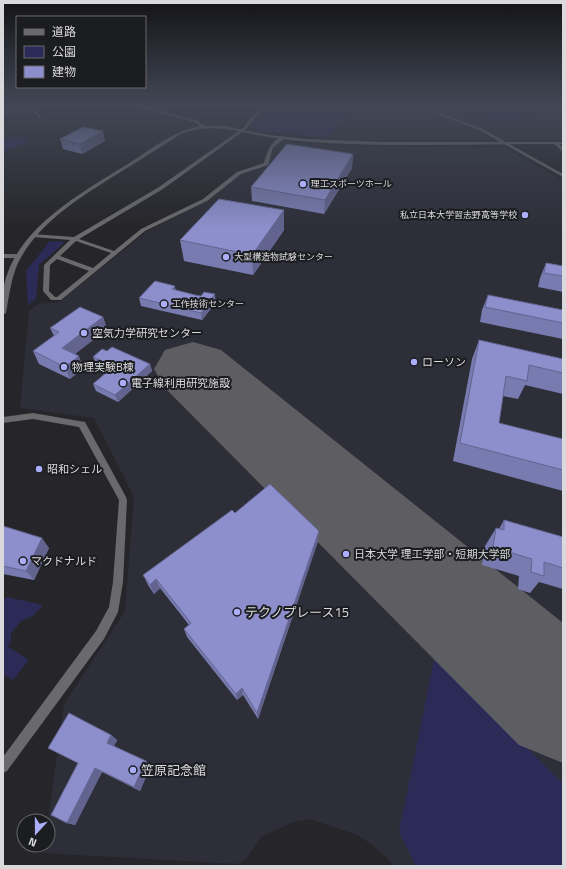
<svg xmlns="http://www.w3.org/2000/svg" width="566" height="869" font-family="'Titillium Web','Noto Sans JP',sans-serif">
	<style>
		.built { fill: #2d2e38 }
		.green { fill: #2c2b57 }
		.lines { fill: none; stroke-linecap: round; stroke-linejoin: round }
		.runway { fill: #5e5e62; fill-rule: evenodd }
		.minor { fill: #6a6a6c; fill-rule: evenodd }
		.tertiary { fill: #6a6a6c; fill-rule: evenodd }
		.wall { fill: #787baf }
		.shaded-wall { fill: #62648f }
		.building { fill: #8c8fcc; stroke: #62648f }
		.poi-dot { fill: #abaffb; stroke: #1c1d21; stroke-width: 1.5 }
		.labels { text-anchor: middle; stroke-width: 4; stroke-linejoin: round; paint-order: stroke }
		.far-poi-label { font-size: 9px; fill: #dadadd; stroke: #1c1d21; text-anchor: start }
		.poi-label { font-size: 11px; fill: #dadadd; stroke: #1c1d21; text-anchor: start }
		.near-poi-label { font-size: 13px; fill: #dadadd; stroke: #1c1d21; text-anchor: start }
	</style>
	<rect width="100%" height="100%" fill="#26262a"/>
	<g class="built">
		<polygon points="266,106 412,106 445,117 485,133 484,140 350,140 272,133 250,129 249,128"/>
		<polygon points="420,106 563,106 563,140 502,140 482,128"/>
		<polygon points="282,141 350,146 505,148 558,178 563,179 563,866 393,866 390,861 374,846 358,835 310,819 293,822 261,837 246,859 238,864 43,853 45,845 48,845 48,821 64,704 125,611 134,497 94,418 20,408 29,311 38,304 59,302 146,232 209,200 241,173 268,164 274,148"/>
	</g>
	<g class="green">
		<polygon points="270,106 354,106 328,137 272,133 250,128"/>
		<path d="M424 106H523L534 117C498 124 458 117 424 106Z"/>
		<polygon points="11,136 31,141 3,152 3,140"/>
		<polygon points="50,241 65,242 39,265 36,299 28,305 26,271"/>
		<polygon points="7,597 43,605 33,616 21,621 11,633 11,642 7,646 29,660 13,680 3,674 3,601"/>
		<polygon points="435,655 563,784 563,866 416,866 399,832"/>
	</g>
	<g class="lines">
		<polygon class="runway" points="193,342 221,350 563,623 563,763 519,745 165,388 154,369 165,350"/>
		<g class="minor">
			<polygon points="27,106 31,106 41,116 41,118 39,118 31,110 3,114 3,112 29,108"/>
			<polygon points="132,106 150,107 152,108 143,109"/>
			<path d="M261 106H265L245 130 163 189 79 239 114 251 141 229 203 199 237 172 264 163C267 153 271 138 284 137V139L273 148 268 165 241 174 207 201 145 231 61 300H51L43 291 44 265 70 240 34 237 32 236V234L74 237 159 187 243 128ZM76 241 111 253 93 268 60 256ZM57 259 89 271 57 297H55L49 291 50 265Z"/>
			<polygon points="415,106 421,106 481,128 563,174 563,177 479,130"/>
			<polygon points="554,142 558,142 563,148 563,152 554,144"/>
			<polygon points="3,254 19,254 22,256 19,258 3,258"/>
			<polygon points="33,413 85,422 126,497 127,500 123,582 118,612 104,639 7,771 3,773 3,757 96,631 109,607 113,582 119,500 79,427 33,419 3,423 3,417"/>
		</g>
		<path class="tertiary" d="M151 106H155L152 109 196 120 205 126H224L269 135 307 139 382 142H563V144C484 144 404 147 326 143 306 142 287 140 268 137 237 132 212 122 181 134 159 148 137 162 114 176 78 199 38 223 18 263 11 279 9 296 6 313L3 315C3 307 2 298 3 291 12 230 81 193 128 164 150 150 173 131 200 126L194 122 148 110V108Z"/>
	</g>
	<g class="wall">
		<polygon points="60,139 105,141 82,154 63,149"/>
		<polygon points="353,154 352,168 324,214 252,201 251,187"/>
		<polygon points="284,230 253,275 184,261 180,240"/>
		<polygon points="546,263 563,266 563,292 538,287 540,278"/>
		<polygon points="176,290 216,302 202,320 141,306 139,298"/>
		<polygon points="488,295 563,310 563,339 480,322 482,310"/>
		<polygon points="103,317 107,329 75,354 83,368 70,379 39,364 33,351 54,336 50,328"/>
		<polygon points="479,340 563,359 563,394 525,385 518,399 503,396 499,423 563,439 563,491 453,461 472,359"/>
		<polygon points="107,351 150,364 152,371 118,402 96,391 93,384 109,370 96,364 93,357"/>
		<polygon points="235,513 318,541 258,719 243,695 237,700 187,637 184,629 189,625 160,588 154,594 148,585 143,575"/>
		<polygon points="504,520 563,537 563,589 539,582 530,593 518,589 519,576 482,565 485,546 496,528 499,529"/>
		<polygon points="3,526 49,548 34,580 3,574"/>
		<polygon points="111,735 117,740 114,746 146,761 151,765 140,791 102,772 75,825 67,823 78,763 48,748"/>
	</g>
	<g class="shaded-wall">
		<polygon points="103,131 105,141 82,154 80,144"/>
		<polygon points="353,154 352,168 324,214 325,200"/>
		<polygon points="284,210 284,230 253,275 252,255"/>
		<polygon points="175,286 176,293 172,289"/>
		<polygon points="215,294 216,302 202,320 201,313"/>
		<polygon points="103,317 107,329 67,360 62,348"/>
		<polygon points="79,356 83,368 70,379 65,367"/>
		<polygon points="150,364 152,371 118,402 115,395"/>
		<polygon points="319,531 318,541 258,719 257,713"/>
		<polygon points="42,538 49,548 34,580 26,571"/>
		<polygon points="156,579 160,588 154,594 150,585"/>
		<polygon points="242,688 243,695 237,700 236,694"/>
		<polygon points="111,735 117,740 113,748 107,743"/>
		<polygon points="146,761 151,765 140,791 134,787"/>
		<polygon points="95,768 102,772 75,825 67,823"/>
	</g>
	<g class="building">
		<polygon points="83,127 103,131 80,144 60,139"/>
		<polygon points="287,144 353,154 325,200 251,187"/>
		<polygon points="219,199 284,210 252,255 180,240"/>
		<polygon points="546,263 563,266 563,276 544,273"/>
		<polygon points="155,281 175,286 172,289 195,295 201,296 204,292 215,294 201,313 139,298"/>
		<polygon points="488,295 563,310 563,323 485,307"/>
		<polygon points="80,307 103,317 62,348 79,356 65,367 33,351 59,332 50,328"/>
		<polygon points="479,340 563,359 563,373 529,365 527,381 506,376 499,423 563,439 563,470 460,443"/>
		<polygon points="112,347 150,364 115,395 93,384 114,366 93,357 102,349 107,351"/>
		<polygon points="270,484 319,531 257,713 242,688 236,694 184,629 191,623 156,579 150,585 143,575 232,510 235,513"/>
		<polygon points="504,520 563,537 563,568 544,562 544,576 531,572 532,559 493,547 496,528 504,530"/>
		<polygon points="3,526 42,538 26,571 3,566"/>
		<polygon points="69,713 111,735 107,743 146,761 134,787 95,768 67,823 51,815 78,763 48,748"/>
	</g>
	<linearGradient id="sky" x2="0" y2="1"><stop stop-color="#151517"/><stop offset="0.46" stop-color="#414755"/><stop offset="1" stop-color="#414755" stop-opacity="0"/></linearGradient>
	<rect width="566" height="228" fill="url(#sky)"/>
	<g class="poi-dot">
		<circle cx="303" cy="184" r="4"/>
		<circle cx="525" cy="215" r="4"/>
		<circle cx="226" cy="257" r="4"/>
		<circle cx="164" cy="304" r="4"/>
		<circle cx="84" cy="333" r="4"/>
		<circle cx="414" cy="362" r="4"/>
		<circle cx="64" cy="367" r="4"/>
		<circle cx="123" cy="383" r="4"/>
		<circle cx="39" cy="469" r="4"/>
		<circle cx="346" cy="554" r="4"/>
		<circle cx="23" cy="561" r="4"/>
		<circle cx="237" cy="612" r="4"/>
		<circle cx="133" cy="770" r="4"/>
	</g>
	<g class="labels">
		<g class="far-poi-label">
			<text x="311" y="187">理工スポーツホール</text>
			<text x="517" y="218" text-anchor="end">私立日本大学習志野高等学校</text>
			<text x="234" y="260">大型構造物試験センター</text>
			<text x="172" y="307">工作技術センター</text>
		</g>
		<g class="poi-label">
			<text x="92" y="337">空気力学研究センター</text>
			<text x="422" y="366">ローソン</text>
			<text x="72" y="371">物理実験B棟</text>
			<text x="131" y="387">電子線利用研究施設</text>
			<text x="47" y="473">昭和シェル</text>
			<text x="354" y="558">日本大学 理工学部・短期大学部</text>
			<text x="31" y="565">マクドナルド</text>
		</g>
		<g class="near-poi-label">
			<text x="245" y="617">テクノプレース15</text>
			<text x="141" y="775">笠原記念館</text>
		</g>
	</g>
	<rect width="566" height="869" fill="none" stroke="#dadadd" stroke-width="8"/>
	<rect x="16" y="16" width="130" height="72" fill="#1c1d21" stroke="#68696c"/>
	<rect x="24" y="29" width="20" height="6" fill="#6a6a6c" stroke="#68696c"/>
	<text x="52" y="36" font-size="12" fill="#dadadd">道路</text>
	<rect x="24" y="46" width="20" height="12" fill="#2c2b57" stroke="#68696c"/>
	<text x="52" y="56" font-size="12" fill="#dadadd">公園</text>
	<rect x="24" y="66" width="20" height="12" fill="#8c8fcc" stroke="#68696c"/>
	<text x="52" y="76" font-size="12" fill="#dadadd">建物</text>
	<g transform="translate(36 833) rotate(201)"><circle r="19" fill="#1c1d21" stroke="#68696c"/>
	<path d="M0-3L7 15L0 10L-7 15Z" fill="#abaffb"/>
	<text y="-6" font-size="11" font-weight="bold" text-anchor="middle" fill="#dadadd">N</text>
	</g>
</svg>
